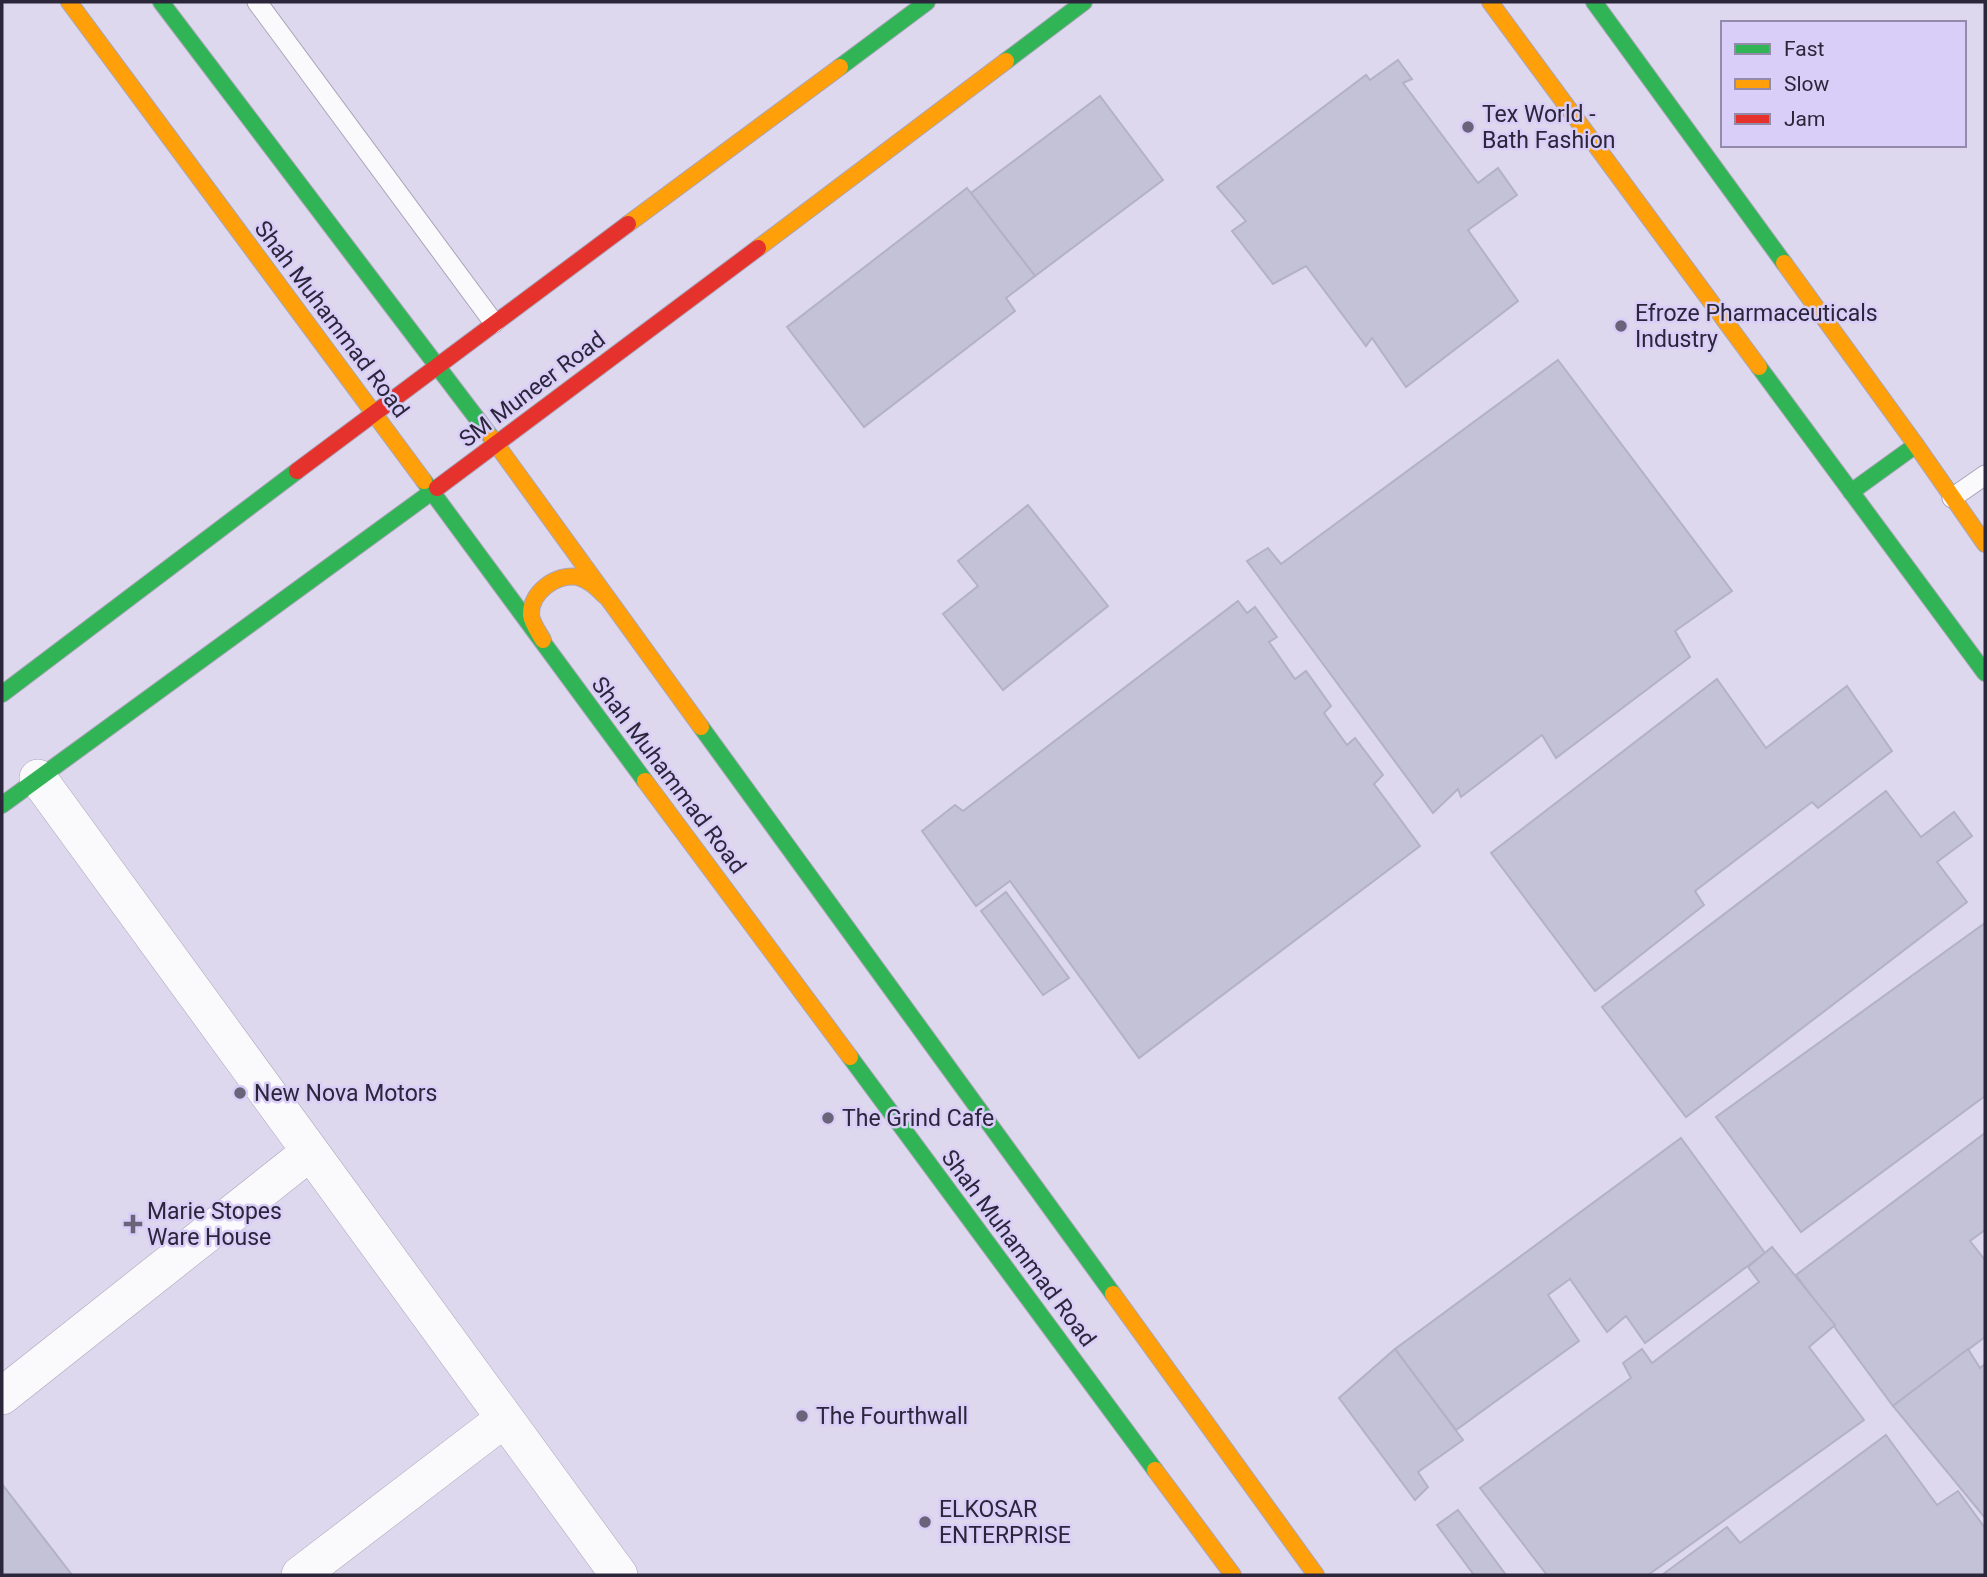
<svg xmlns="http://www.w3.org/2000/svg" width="1987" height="1577" font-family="Roboto,sans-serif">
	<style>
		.building { fill: #c4c2d6; stroke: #b3b2c5; stroke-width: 2 }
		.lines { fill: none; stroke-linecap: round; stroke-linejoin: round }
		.lane-casing { stroke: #a9a4b7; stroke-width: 21 }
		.street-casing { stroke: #a9a4b7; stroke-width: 38 }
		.fast-casing { stroke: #a9a4b7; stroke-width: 18 }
		.slow-casing { stroke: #a9a4b7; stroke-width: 18 }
		.jam-casing { stroke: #a9a4b7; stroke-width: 18 }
		.lane { stroke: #faf9fc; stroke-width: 19 }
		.street { stroke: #faf9fc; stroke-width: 37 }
		.fast { stroke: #30b455; stroke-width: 16 }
		.slow { stroke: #ff9f0a; stroke-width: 16 }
		.jam { stroke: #e5322d; stroke-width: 16 }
		.poi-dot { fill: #696479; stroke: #d8cef8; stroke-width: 2.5 }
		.labels { text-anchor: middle; stroke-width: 5; stroke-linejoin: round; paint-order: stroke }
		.poi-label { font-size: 23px; fill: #2b263a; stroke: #d8cef8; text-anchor: start }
		.street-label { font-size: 23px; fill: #2b263a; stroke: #d8cef8 }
	</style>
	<rect width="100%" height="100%" fill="#ddd8ee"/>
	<g class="building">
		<polygon points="1398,60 1412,79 1403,83 1478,183 1498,168 1517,195 1468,230 1518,301 1406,387 1372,338 1366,346 1306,266 1273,284 1232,231 1246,221 1217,187 1366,75 1370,80"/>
		<polygon points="1100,96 1163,180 1035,276 971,193"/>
		<polygon points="967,188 1035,276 1006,298 1015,311 864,427 787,327"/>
		<polygon points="1558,360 1732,591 1675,631 1690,657 1556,758 1542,735 1461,797 1458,789 1433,813 1247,561 1268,548 1281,564"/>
		<polygon points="1028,505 1108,606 1003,690 943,614 978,586 958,561"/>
		<polygon points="1238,601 1247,613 1255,607 1277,637 1269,642 1295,679 1306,671 1331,706 1324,713 1347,745 1355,738 1383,775 1374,784 1420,846 1139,1058 1010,881 976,906 922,831 955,805 963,811"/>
		<polygon points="1717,679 1766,748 1847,686 1892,751 1818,808 1812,802 1695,891 1704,905 1595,991 1491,853"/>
		<polygon points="1886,791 1921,837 1954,812 1972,836 1937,862 1967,902 1686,1117 1602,1007"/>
		<polygon points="1006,892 1069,978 1043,995 981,911"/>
		<polygon points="1985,923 1985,1096 1801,1232 1716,1117"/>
		<polygon points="1985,1133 1985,1230 1970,1241 1985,1260 1985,1337 1893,1406 1796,1275"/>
		<polygon points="1681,1138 1765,1253 1645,1343 1626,1316 1607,1332 1570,1279 1548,1295 1579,1341 1456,1430 1395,1349"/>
		<polygon points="1772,1247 1835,1325 1809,1347 1864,1420 1648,1575 1547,1575 1480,1488 1631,1378 1623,1363 1642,1349 1652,1363 1759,1282 1748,1267"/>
		<polygon points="1395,1349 1463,1440 1418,1472 1428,1487 1415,1500 1339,1398"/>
		<polygon points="1968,1349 1980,1368 1985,1364 1985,1518 1893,1406"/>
		<polygon points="1886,1435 1937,1505 1958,1491 1985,1528 1985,1575 1662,1575 1727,1527 1740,1543"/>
		<polygon points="2,1484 72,1575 2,1575"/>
		<polygon points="1458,1510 1506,1575 1474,1575 1437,1525"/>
	</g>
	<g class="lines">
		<defs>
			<g id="lane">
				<polyline points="257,2 494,323"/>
				<polyline points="1952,498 1985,475"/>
			</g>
			<g id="street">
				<polyline points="38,778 619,1575"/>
				<polyline points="2,1396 310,1152"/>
				<polyline points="300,1575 504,1419"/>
			</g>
			<g id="fast">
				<polyline points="161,2 491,437"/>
				<polyline points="1594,2 1784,263"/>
				<polyline points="1006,61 1084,2"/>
				<polyline points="840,67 927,2"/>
				<polyline points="1759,367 1985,673"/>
				<polyline points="424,481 645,781"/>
				<polyline points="1851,492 1916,445"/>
				<polyline points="2,694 297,471"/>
				<polyline points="701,727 1113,1294"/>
				<polyline points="2,805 437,488"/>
				<polyline points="850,1057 1155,1470"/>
			</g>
			<g id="slow">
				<polyline points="69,2 424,481"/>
				<polyline points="1490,2 1759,367"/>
				<polyline points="628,224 840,67"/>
				<polyline points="758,248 1006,61"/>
				<polyline points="1784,263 1916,445 1985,544"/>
				<polyline points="491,437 701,727"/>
				<path d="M543 640C539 633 532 623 531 615 530 592 557 573 578 577 589 580 597 588 605 596"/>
				<polyline points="645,781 850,1057"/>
				<polyline points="1113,1294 1316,1575"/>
				<polyline points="1155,1470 1233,1575"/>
			</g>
			<g id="jam">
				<polyline points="297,471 628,224"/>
				<polyline points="437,488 758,248"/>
			</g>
		</defs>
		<use href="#lane" class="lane-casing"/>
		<use href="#street" class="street-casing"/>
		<use href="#fast" class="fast-casing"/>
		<use href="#slow" class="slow-casing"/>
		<use href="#jam" class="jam-casing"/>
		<use href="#lane" class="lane"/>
		<use href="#street" class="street"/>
		<use href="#fast" class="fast"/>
		<use href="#slow" class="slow"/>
		<use href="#jam" class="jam"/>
	</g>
	<g class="poi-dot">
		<circle cx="1468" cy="127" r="7"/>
		<circle cx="1621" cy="326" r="7"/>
		<circle cx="240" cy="1093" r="7"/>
		<circle cx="828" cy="1118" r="7"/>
		<path d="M129.5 1213.5h7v7h7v7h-7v7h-7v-7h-7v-7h7z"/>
		<circle cx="802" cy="1416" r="7"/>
		<circle cx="925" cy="1522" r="7"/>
	</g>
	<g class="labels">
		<g class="poi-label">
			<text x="1482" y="122">Tex World -<tspan x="1482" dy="26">Bath Fashion</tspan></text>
			<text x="1635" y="321">Efroze Pharmaceuticals<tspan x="1635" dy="26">Industry</tspan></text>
			<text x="254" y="1101">New Nova Motors</text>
			<text x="842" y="1126">The Grind Cafe</text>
			<text x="147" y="1219">Marie Stopes<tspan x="147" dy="26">Ware House</tspan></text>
			<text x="816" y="1424">The Fourthwall</text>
			<text x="939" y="1517">ELKOSAR<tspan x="939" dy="26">ENTERPRISE</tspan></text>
		</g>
		<g class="street-label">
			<text transform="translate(332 319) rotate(53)" y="8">Shah Muhammad Road</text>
			<text transform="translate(532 389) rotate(-37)" y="8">SM Muneer Road</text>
			<text transform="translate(669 775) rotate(53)" y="8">Shah Muhammad Road</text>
			<text transform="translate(1019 1248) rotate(53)" y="8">Shah Muhammad Road</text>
		</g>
	</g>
	<rect width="1987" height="1577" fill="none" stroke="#2b263a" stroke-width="7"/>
	<rect x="1721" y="21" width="245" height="126" fill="#d8cef8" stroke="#938bac" stroke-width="2"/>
	<rect x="1735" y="44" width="35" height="10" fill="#30b455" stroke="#938bac" stroke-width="2"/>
	<text x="1784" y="56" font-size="21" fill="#2b263a">Fast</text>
	<rect x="1735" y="79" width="35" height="10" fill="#ff9f0a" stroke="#938bac" stroke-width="2"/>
	<text x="1784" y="91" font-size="21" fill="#2b263a">Slow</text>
	<rect x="1735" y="114" width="35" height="10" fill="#e5322d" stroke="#938bac" stroke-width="2"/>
	<text x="1784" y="126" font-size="21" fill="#2b263a">Jam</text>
</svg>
